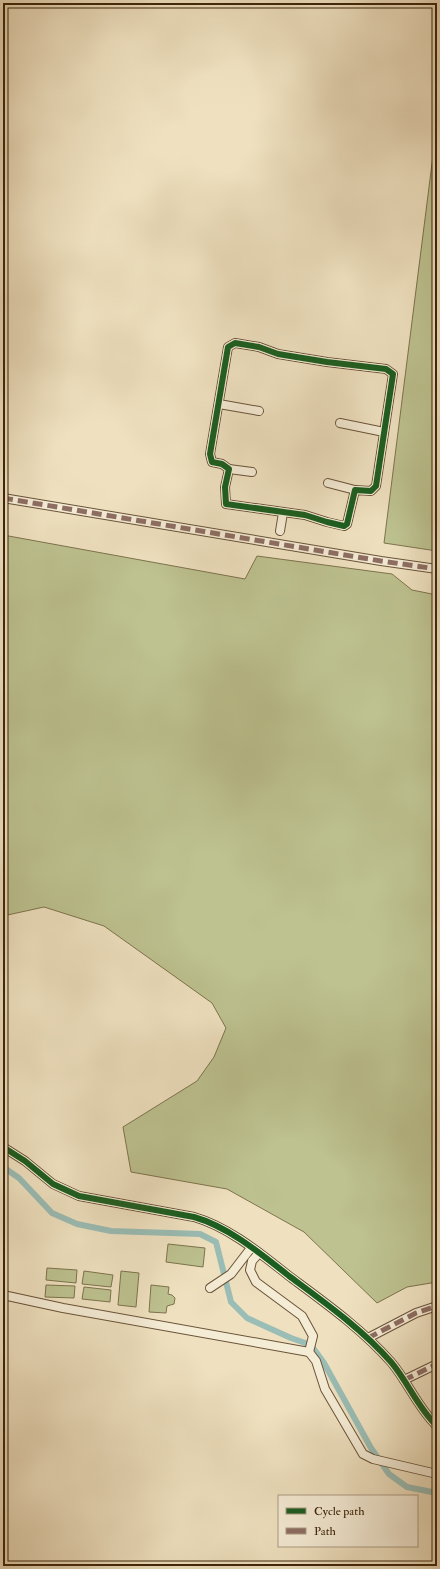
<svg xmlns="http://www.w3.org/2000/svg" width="440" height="1569" font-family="'IM FELL Double Pica',serif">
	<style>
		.green { fill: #bdc290; stroke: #7d734d }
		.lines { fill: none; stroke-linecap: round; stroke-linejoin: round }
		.canal { stroke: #9abdb5; stroke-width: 6 }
		.minor-casing { stroke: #6a5338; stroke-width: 10 }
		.minor { stroke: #f5ecd6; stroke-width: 8 }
		.quiet { stroke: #8d6e63; stroke-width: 5; stroke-dasharray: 10 5; stroke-linecap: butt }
		.cycleway-casing { stroke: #f5ecd6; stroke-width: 8 }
		.cycleway { stroke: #1b5e20; stroke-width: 6 }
	</style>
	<rect width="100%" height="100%" fill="#efe1c0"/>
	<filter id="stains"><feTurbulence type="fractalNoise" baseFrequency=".005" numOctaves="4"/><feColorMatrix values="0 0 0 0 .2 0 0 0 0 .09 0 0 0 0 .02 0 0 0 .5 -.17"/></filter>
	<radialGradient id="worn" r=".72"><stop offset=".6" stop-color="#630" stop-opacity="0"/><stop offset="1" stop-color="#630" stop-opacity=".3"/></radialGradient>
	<g class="green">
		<polygon points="437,124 437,551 384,543"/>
		<polygon points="3,535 245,579 257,556 392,574 412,590 437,595 437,1282 407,1287 377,1303 304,1232 227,1189 131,1172 123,1127 197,1081 214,1057 226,1028 212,1003 104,926 44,907 3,916"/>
		<polygon points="168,1244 205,1248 203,1267 166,1262"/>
		<polygon points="47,1268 77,1270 76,1283 46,1280"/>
		<polygon points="84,1271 113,1275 111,1287 82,1284"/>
		<polygon points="121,1271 139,1273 136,1307 118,1305"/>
		<polygon points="46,1285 75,1286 74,1298 45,1297"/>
		<polygon points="151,1285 169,1287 168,1294 172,1295 175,1298 174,1304 167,1306 166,1313 149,1312"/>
		<polygon points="84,1287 111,1290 110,1302 82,1299"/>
	</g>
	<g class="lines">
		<polyline class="canal" points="3,1167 19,1178 52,1213 77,1224 111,1231 200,1234 216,1242 231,1302 247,1318 291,1338 311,1345 324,1363 371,1448 389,1474 407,1487 437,1493"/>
		<defs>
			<g id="minor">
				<polygon points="235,343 259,347 278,354 327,362 386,369 393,374 376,486 371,491 355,490 347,524 344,526 327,522 305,515 226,504 225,487 229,469 222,464 212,462 210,454 228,347"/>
				<polyline points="219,404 259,411"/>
				<polyline points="340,423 384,432"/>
				<polyline points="229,469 252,472"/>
				<polyline points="328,483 355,490"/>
				<polyline points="3,498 381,561 437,569"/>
				<polyline points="280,531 283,513"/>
				<path d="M3 1147 25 1161 53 1184 79 1196 194 1217C229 1227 261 1254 289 1276 324 1302 362 1329 391 1362 408 1382 418 1408 437 1426"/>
				<polyline points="259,1253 252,1261 250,1270 256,1282 302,1316 313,1336 309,1352"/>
				<polyline points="210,1288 231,1274 251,1248"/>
				<polyline points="3,1295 63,1308 309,1352 316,1361 325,1389 363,1454 373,1459 437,1474"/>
				<polyline points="368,1338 416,1313 437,1306"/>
				<polyline points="404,1380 437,1364"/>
			</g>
		</defs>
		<use href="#minor" class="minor-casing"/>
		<use href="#minor" class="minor"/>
		<g class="quiet">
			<polyline points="3,498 381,561 437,569"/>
			<polyline points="368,1338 416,1313 437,1306"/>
			<polyline points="404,1380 437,1364"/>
		</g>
		<defs>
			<g id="cycleway">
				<polygon points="235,343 259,347 278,354 327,362 386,369 393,374 376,486 371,491 355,490 347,524 344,526 327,522 305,515 226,504 225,487 229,469 222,464 212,462 210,454 228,347"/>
				<path d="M3 1147 25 1161 53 1184 79 1196 194 1217C229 1227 261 1254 289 1276 324 1302 362 1329 391 1362 408 1382 418 1408 437 1426"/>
			</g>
		</defs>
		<use href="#cycleway" class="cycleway-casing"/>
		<use href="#cycleway" class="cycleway"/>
	</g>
	<rect width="440" height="1569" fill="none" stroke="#efe1c0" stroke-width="16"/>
	<rect x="4" y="4" width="432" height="1561" fill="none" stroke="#3d240a" stroke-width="2"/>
	<rect x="8" y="8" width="424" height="1553" fill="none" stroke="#3d240a"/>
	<rect x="278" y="1495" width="140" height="52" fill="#f5ecd6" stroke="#ab9c84"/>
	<rect x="286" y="1508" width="20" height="6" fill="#1b5e20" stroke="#ab9c84"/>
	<text x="314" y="1515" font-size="12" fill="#3d240a">Cycle path</text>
	<rect x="286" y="1528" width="20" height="6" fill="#8d6e63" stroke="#ab9c84"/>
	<text x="314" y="1535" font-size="12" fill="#3d240a">Path</text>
	<rect width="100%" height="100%" filter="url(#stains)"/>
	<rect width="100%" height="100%" fill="url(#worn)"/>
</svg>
